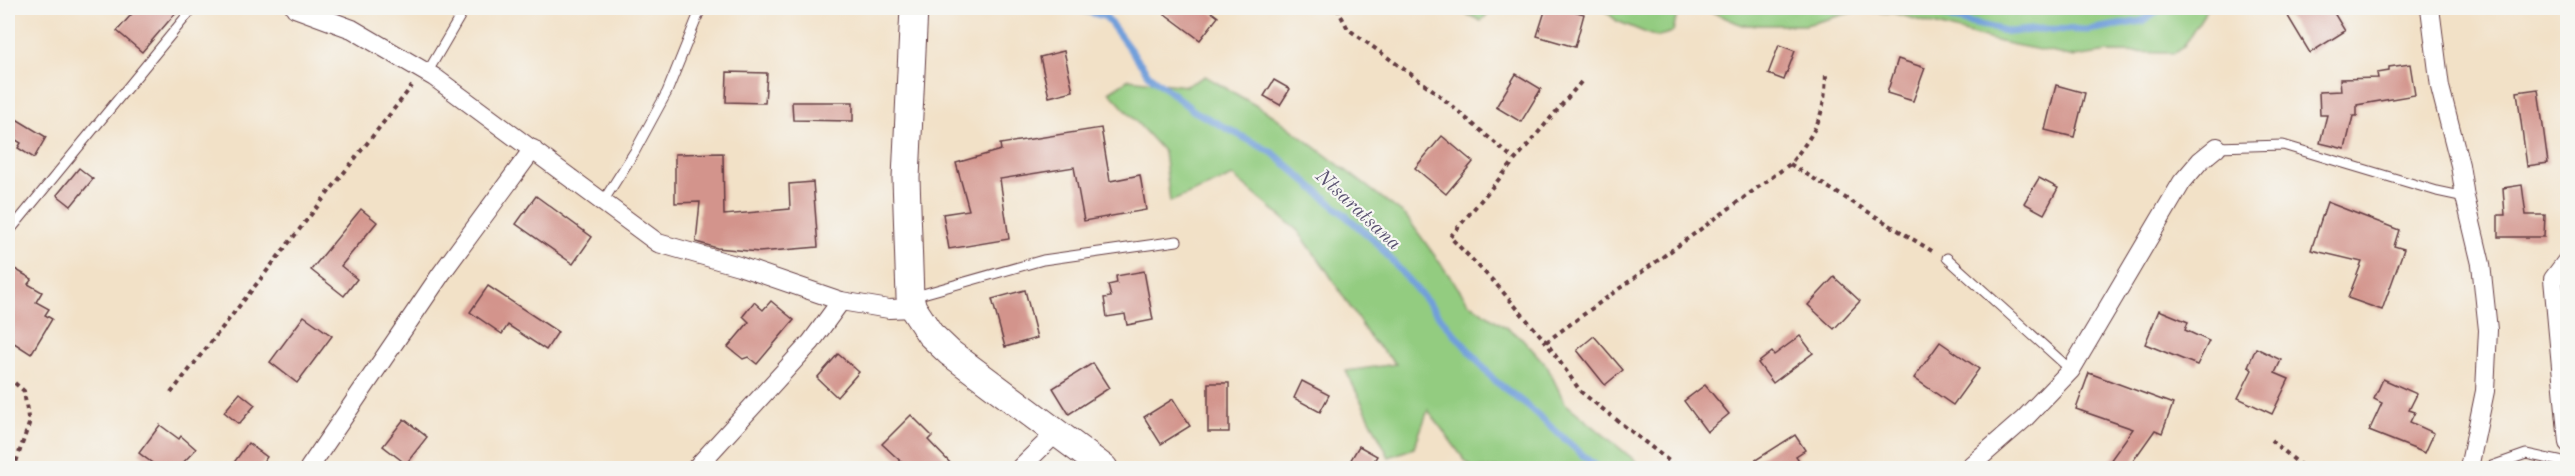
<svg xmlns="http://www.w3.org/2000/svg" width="2575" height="476" font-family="'Old Standard TT',serif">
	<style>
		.green { fill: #93cc80; stroke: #6e7656; stroke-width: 1.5 }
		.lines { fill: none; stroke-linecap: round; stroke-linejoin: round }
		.stream { stroke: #719fda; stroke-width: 7 }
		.building { fill: #d3948c }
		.lane-casing { stroke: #633c42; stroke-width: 11 }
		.street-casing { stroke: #633c42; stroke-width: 20 }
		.secondary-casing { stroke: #633c42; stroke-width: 29 }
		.path { stroke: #633c42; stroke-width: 4; stroke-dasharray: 4.5 4.5; stroke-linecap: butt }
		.lane { stroke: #fff; stroke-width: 9 }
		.street { stroke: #fff; stroke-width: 18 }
		.secondary { stroke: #fff; stroke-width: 27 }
		.labels { text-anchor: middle; stroke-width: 4.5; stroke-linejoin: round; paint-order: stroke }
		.water-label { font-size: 20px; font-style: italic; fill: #5a5271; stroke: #f6f6f2 }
	</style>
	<rect width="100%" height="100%" fill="#f6f6f2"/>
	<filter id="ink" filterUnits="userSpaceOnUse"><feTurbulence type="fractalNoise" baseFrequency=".0167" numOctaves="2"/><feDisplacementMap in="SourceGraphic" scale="12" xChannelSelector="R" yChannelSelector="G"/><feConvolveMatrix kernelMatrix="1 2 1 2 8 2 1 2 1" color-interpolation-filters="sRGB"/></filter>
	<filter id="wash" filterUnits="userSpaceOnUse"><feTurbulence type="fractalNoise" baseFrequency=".008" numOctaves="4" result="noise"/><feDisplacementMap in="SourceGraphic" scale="24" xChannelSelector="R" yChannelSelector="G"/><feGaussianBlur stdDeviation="1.35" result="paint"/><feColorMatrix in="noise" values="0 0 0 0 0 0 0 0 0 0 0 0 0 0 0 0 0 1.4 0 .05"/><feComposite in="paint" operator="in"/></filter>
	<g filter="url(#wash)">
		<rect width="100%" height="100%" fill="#f2e1c7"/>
		<g class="green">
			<polygon points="1454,8 1493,8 1481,21"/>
			<polygon points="1604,8 2208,8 2183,47 2174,53 2108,52 2075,57 2000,42 1893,13 1857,11 1806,25 1742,25 1712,12 1697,9 1677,14 1673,32 1656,37 1617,21 1605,11"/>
			<polygon points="1205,76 1274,116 1406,216 1469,303 1522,338 1547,366 1565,403 1644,468 1474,468 1466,462 1428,410 1414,448 1389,457 1346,371 1396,364 1370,338 1327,271 1298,231 1233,176 1170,202 1164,152 1109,92 1129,79 1186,86"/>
		</g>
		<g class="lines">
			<g class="stream">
				<polyline points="1076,8 1106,17 1149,75 1194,111 1273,153 1376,242 1494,380 1530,408 1597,468"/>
				<polyline points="1929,8 1954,19 2010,32 2040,29 2088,30 2142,21 2162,8"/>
			</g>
		</g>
		<g id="blocks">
			<g class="building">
				<polygon points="137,8 180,8 142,52 117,31"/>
				<polygon points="1157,8 1206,8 1218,17 1200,40"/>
				<polygon points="1546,8 1563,8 1584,14 1575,47 1537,36"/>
				<polygon points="2283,8 2331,8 2345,31 2310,53"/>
				<polygon points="1779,45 1795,51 1784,80 1768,74"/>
				<polygon points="1064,51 1073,91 1049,97 1040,57"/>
				<polygon points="1898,59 1925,68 1913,101 1887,93"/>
				<polygon points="2410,64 2415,95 2357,105 2357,116 2353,116 2345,149 2320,143 2327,115 2320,115 2319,92 2341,91 2340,79 2378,78 2377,73 2389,71 2389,67"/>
				<polygon points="727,72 767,73 765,103 726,102"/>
				<polygon points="1516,74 1541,89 1521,122 1496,107"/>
				<polygon points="1274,80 1290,89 1280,105 1264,96"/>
				<polygon points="2056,85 2085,93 2074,137 2045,130"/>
				<polygon points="2538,89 2548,163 2527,166 2517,92"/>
				<polygon points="792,102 853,102 853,121 793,120"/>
				<polygon points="8,114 46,137 34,158 18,148 21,143 8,135"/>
				<polygon points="1101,128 1110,181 1140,175 1146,210 1084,221 1074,167 1000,179 1009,239 949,249 943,214 969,210 956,163 1001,150 1000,144"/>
				<polygon points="1442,136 1473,162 1446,194 1415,168"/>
				<polygon points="723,153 724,215 790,209 789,184 813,182 818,247 759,252 717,248 696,242 700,202 675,203 675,154"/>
				<polygon points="79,168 93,179 71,206 57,195"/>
				<polygon points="2039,178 2058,188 2044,214 2024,203"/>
				<polygon points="2522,185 2526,215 2545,215 2544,237 2498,237 2498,215 2505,215 2503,188"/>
				<polygon points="536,196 592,237 573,264 516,224"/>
				<polygon points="2327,202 2399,230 2394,246 2404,249 2382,310 2348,298 2362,262 2311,250"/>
				<polygon points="361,209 377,222 341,266 357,279 344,296 311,270"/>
				<polygon points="8,265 32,279 28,284 42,292 36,302 49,309 45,315 52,319 31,354 8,339"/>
				<polygon points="1144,271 1153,320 1127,325 1125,314 1107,317 1104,298 1111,297 1108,285 1117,283 1116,276"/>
				<polygon points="1834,277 1860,301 1834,329 1808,305"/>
				<polygon points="488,286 558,332 546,350 508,325 502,334 470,312"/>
				<polygon points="1025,290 1037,338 1005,347 992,299"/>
				<polygon points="771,301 794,320 757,364 748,357 743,359 728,347 749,322 743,316 754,302 763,310"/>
				<polygon points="2159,310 2188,322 2185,330 2209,341 2197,365 2145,344"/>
				<polygon points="304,316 332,336 297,383 270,362"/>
				<polygon points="1594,336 1623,370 1605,385 1577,350"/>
				<polygon points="1800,336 1813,353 1773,383 1758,363 1772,352 1774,355"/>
				<polygon points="1940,342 1979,369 1953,405 1914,378"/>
				<polygon points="2256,348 2281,360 2275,373 2289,379 2272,414 2238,398 2252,370 2248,366"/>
				<polygon points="838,354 859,372 837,397 817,378"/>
				<polygon points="1093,363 1109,388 1069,414 1053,388"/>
				<polygon points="2089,373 2173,404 2162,433 2155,430 2128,468 2105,468 2133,429 2076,409"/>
				<polygon points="2383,379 2417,394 2409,410 2415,412 2410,422 2434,433 2425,453 2369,431 2382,403 2374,399"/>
				<polygon points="1302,381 1329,395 1320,412 1294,398"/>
				<rect x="1208" y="383" width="21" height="49"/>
				<polygon points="1705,385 1729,414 1707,432 1684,401"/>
				<polygon points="240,393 255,405 239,424 224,412"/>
				<polygon points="1173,399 1190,426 1161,444 1144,417"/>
				<polygon points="911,415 932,436 928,440 955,468 908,468 882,444"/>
				<polygon points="404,419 427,437 406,464 383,446"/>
				<polygon points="160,425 179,439 181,436 196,449 178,468 159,468 139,453"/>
				<polygon points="1795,435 1805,450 1796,456 1804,468 1743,468"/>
				<polygon points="248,443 267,457 259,468 230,468"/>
				<polygon points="1359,446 1377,456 1370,468 1346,468"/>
			</g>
		</g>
	</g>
	<g filter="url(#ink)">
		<use href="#blocks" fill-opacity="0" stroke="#633c42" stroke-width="1.5"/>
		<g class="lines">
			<defs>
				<g id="lane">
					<polyline points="427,73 465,8"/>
					<polyline points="2217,147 2283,145 2437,191 2465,197"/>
					<polyline points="602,203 635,151 667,92 701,8"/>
					<polyline points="8,233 193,8"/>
					<polyline points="1947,258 2071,370"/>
					<polyline points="912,297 1043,260 1177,241"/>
					<polyline points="2486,468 2526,454 2568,463"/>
				</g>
				<g id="street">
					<polyline points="295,8 352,29 434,77 658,243 739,266 841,301 889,309 913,308"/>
					<polyline points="2430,8 2440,87 2460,165 2465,197 2481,264 2488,330 2485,391 2469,468"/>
					<polyline points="2568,259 2553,279 2568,443"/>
					<polyline points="309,468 441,274 533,149"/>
					<polyline points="696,468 811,342 841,301"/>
					<polyline points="1020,468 1056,433"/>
					<polyline points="1968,468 2024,419 2071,370 2182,182 2200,161 2217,147"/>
				</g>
				<polyline id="secondary" points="914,8 906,178 910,297 913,308 930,334 950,353 1104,468"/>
			</defs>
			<use href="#lane" class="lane-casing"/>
			<use href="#street" class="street-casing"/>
			<use href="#secondary" class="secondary-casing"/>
			<g class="path">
				<polyline points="1337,8 1348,29 1433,90 1514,159"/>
				<polyline points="1581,82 1450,237 1496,284 1546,342 1581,392 1678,468"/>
				<polyline points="1790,164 1932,251"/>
				<path d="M1546 342 1790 164C1817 130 1825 117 1826 72"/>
				<polyline points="8,377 24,391 29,424 14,468"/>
				<polyline points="171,393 412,86"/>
				<polyline points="2271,440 2304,468"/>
			</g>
			<use href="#lane" class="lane"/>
			<use href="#street" class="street"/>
			<use href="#secondary" class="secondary"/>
		</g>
	</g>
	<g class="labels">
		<g class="water-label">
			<text transform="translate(1359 209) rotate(43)" y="7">Ntsaratsana</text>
		</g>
	</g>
	<rect width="2575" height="476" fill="none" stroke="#f6f6f2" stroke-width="30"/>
</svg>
